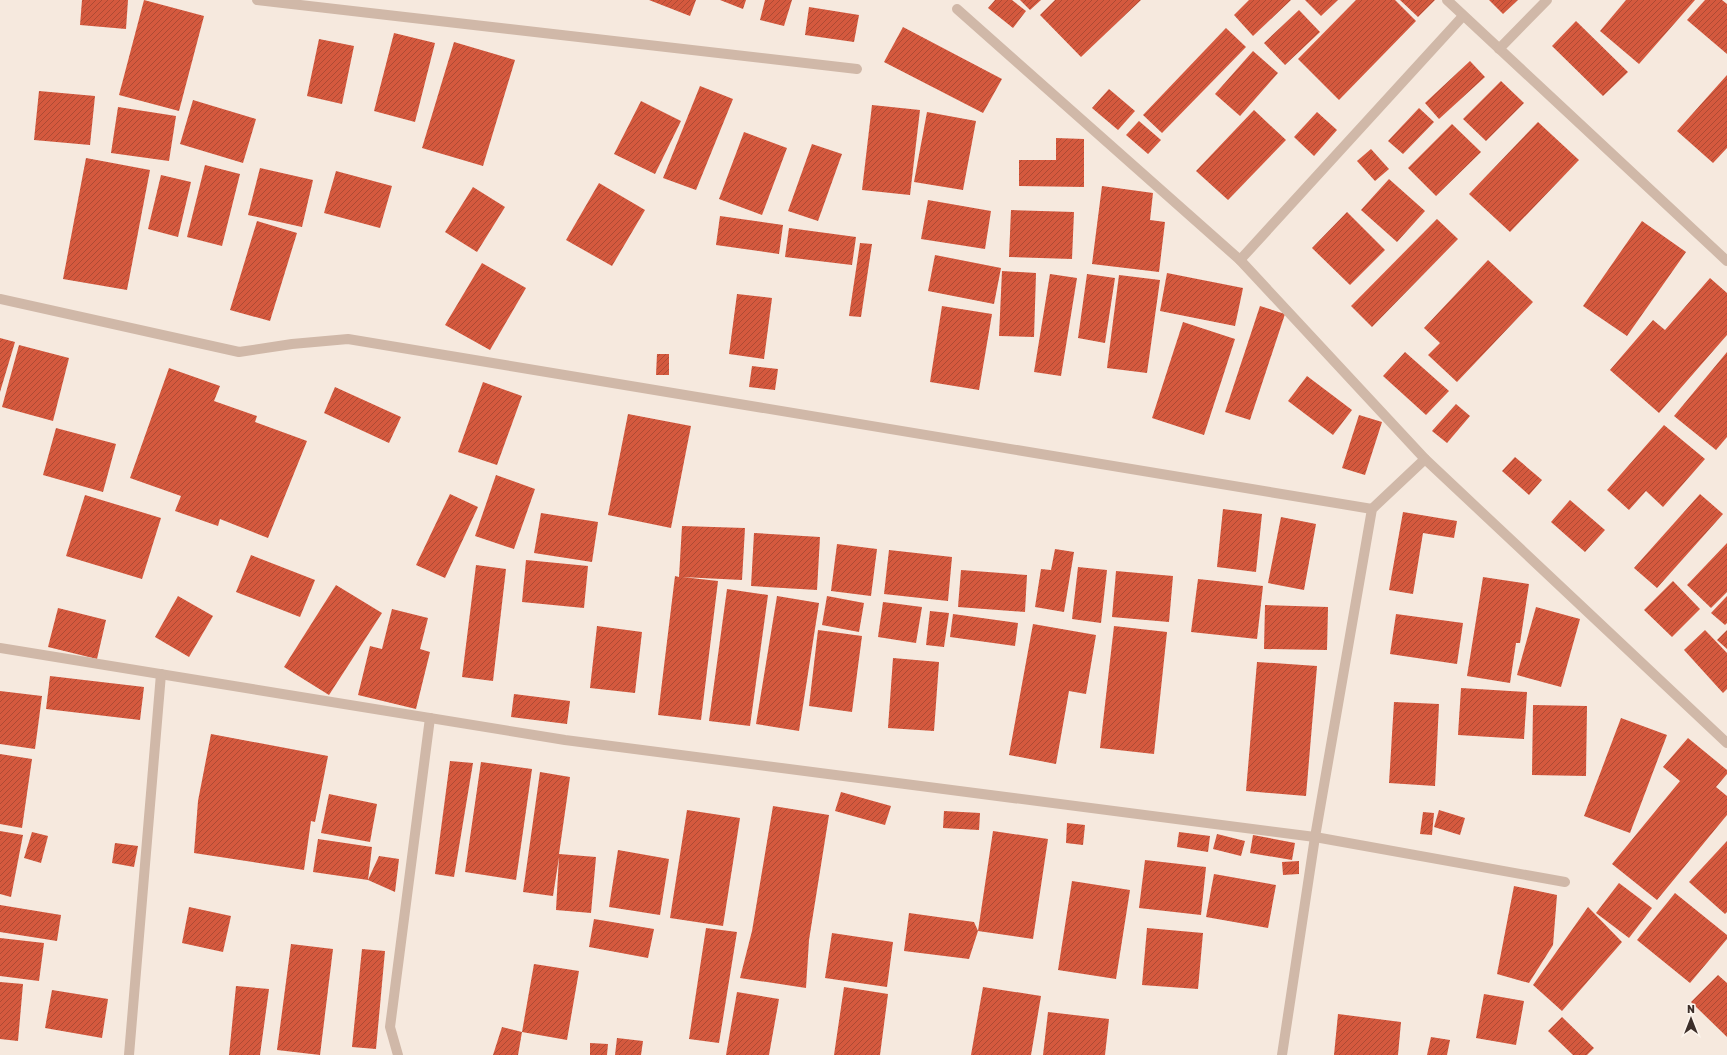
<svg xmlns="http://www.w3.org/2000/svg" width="1727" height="1055" font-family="Rubik,sans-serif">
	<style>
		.building { fill: url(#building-hatch) }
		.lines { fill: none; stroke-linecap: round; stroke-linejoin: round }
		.minor { stroke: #d0b8a8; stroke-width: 10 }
	</style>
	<defs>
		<pattern id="building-hatch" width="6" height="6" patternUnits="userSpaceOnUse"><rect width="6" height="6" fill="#d4593e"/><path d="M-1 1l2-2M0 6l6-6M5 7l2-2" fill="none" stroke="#ad4a34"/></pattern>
	</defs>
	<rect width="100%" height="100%" fill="#f6e9de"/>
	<g class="building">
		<polygon points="82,0 128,0 126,29 80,25"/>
		<polygon points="144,0 204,16 179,111 119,95"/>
		<polygon points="649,0 696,0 690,16"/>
		<polygon points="720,0 746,0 743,9"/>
		<polygon points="765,0 792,0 784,26 760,20"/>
		<polygon points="995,0 1012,0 1026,11 1013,28 988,8"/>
		<polygon points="1020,0 1041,0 1030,10"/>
		<polygon points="1055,0 1141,0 1081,57 1040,15"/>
		<polygon points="1249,0 1291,0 1253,36 1234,15"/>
		<polygon points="1305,0 1338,0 1321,16"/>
		<polygon points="1356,0 1395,0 1416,21 1339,100 1298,59"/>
		<polygon points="1400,0 1435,0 1418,17"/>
		<polygon points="1489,0 1518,0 1503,14"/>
		<polygon points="1626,0 1695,0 1639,64 1600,31"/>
		<polygon points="1705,0 1722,0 1727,4 1727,54 1687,20"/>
		<polygon points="809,7 859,15 854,42 805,35"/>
		<polygon points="1299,10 1320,32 1285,65 1264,43"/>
		<polygon points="1576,21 1628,72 1603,96 1552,46"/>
		<polygon points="903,27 1002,79 983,113 884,62"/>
		<polygon points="1226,28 1246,47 1162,133 1143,115"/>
		<polygon points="394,33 435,43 415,122 374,111"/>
		<polygon points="319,39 354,46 342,104 307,96"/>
		<polygon points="454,42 515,60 483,166 422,148"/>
		<polygon points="1253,51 1278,73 1240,116 1215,94"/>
		<polygon points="1470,61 1485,77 1439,119 1425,103"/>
		<polygon points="1727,75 1727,148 1713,163 1677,131"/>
		<polygon points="1501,81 1524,103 1486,141 1463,119"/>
		<polygon points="700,86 733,99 696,190 663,178"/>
		<polygon points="1109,89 1135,111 1118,130 1092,108"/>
		<polygon points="39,91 95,96 90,145 34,140"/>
		<polygon points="193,100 256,119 243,163 180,144"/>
		<polygon points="641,101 681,121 655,174 614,154"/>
		<polygon points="872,105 920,110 910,195 862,190"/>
		<polygon points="118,107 176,116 169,161 111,153"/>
		<polygon points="1419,108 1434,122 1403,154 1388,141"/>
		<polygon points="1254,110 1286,140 1228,200 1196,171"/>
		<polygon points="927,112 976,121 963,190 914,182"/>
		<polygon points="1317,112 1337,130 1314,156 1294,137"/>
		<polygon points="1139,121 1161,140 1148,154 1126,135"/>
		<polygon points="1538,122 1579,160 1510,232 1469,194"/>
		<polygon points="1452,124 1481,152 1436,196 1408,168"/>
		<polygon points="744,132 787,148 762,215 719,199"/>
		<polygon points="1056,138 1084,139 1084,187 1019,186 1019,160 1056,160"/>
		<polygon points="812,144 842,154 818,221 788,211"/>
		<polygon points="1371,149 1389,169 1375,181 1357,161"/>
		<polygon points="86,158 150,170 127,290 63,279"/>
		<polygon points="205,165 240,174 222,246 187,237"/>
		<polygon points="260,168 313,180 302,227 248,215"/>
		<polygon points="336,171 392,186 380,228 324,213"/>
		<polygon points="161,175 191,182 178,237 148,229"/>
		<polygon points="1389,179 1425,211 1397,242 1361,210"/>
		<polygon points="599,183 645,210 612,266 566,240"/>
		<polygon points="1102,186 1153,193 1150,220 1165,222 1159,272 1092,264"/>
		<polygon points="473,187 505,207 477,252 445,232"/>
		<polygon points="928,200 991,211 985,249 921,239"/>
		<polygon points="1011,210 1074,212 1072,259 1009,257"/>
		<polygon points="1347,212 1385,250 1350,285 1312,248"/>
		<polygon points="720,216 783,225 779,254 716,245"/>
		<polygon points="1437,219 1458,239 1372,327 1351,306"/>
		<polygon points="257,221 297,233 270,321 230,310"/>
		<polygon points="1642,221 1686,252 1627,336 1583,306"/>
		<polygon points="789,228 856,237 852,265 785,257"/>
		<polygon points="860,243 872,244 861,317 849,316"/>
		<polygon points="935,255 1001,268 994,304 928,291"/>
		<polygon points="1488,260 1533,302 1457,382 1428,355 1440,343 1424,328"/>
		<polygon points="482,263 526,288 490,350 445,325"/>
		<polygon points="1002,271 1036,273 1034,337 999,336"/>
		<polygon points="1167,273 1243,288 1235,326 1160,311"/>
		<polygon points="1050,274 1077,278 1061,376 1034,372"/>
		<polygon points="1087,274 1115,278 1105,343 1078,338"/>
		<polygon points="1119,275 1160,280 1147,373 1107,368"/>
		<polygon points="1710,278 1727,293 1727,335 1659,413 1610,370 1653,320 1665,330"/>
		<polygon points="737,294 772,298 764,359 729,354"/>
		<polygon points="942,306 992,314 979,390 930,382"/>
		<polygon points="1260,306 1285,314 1250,420 1225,412"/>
		<polygon points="1183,322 1235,339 1204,435 1152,418"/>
		<polygon points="0,338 15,342 0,392"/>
		<polygon points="19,345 69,358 53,421 2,407"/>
		<polygon points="1405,352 1449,391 1426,415 1383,376"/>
		<polygon points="1727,352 1727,437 1716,450 1674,416"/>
		<polygon points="657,354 669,354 669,375 656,375"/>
		<polygon points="752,366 778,369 775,390 749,387"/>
		<polygon points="169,368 220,386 214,401 257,416 255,422 307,441 268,538 220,519 218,526 175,511 181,496 130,478"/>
		<polygon points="1307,376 1352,410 1333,435 1288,401"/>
		<polygon points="483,382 522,396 497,465 458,452"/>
		<polygon points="335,387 401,417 389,443 324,413"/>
		<polygon points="1456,404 1470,416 1447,443 1432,431"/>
		<polygon points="628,414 691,426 671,528 608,515"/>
		<polygon points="1359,415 1382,422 1365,475 1342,468"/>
		<polygon points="1664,425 1705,459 1663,507 1646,491 1629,510 1607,490"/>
		<polygon points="56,428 116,444 103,492 43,475"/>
		<polygon points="1515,457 1542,480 1529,495 1502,471"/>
		<polygon points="496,475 535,489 514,549 475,536"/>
		<polygon points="450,494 478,507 445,578 416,565"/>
		<polygon points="1700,494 1723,514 1657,588 1634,568"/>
		<polygon points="85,495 161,518 142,579 66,556"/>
		<polygon points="1570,500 1605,530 1585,552 1551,522"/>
		<polygon points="1223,509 1262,514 1256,572 1217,567"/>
		<polygon points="1403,512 1457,521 1454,538 1423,533 1413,594 1389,590"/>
		<polygon points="541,513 598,522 592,562 534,553"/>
		<polygon points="1281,517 1316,524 1304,590 1268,583"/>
		<polygon points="682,526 745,528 742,580 682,577 718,581 701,720 658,715 675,576 679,577"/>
		<polygon points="754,533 820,537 817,590 751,586"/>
		<polygon points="1727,543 1727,592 1711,608 1687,585"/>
		<polygon points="837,544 877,549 871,596 831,591"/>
		<polygon points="1055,549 1074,552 1064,612 1035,607 1041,569 1051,570"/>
		<polygon points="889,550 952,557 948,601 884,594"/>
		<polygon points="251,555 315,580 300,617 236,592"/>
		<polygon points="526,560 588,566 584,608 522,602"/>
		<polygon points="476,565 506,569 493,681 462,677"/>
		<polygon points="1078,567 1107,570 1101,623 1072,619"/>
		<polygon points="961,570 1027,575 1025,612 958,607"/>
		<polygon points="1116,571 1173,576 1169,622 1112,617"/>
		<polygon points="1483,577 1529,584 1520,643 1516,643 1510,683 1467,676"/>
		<polygon points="1198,579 1263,586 1257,639 1191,632"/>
		<polygon points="1673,581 1700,609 1672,637 1644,610"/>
		<polygon points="336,585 382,613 329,695 284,667"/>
		<polygon points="727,589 768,595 750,726 709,721"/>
		<polygon points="178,596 213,616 189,657 155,637"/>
		<polygon points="777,596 819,603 799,731 756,724"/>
		<polygon points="827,596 864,603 859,632 822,625"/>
		<polygon points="1727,596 1727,623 1725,625 1711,613"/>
		<polygon points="883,602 922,607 916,643 878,637"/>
		<polygon points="1265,605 1328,607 1327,650 1264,649"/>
		<polygon points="1536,607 1580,619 1561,687 1517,675"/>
		<polygon points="58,608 106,620 97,659 48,647"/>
		<polygon points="392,609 428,618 420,649 430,652 416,709 358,695 370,646 382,649"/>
		<polygon points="930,611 949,613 944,647 926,645"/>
		<polygon points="953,614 1018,623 1015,646 950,637"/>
		<polygon points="1396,614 1463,623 1457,664 1390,654"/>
		<polygon points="1033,624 1096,635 1086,694 1069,691 1056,764 1009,755"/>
		<polygon points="597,626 642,632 635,693 590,688"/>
		<polygon points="1114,626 1167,632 1154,754 1100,748"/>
		<polygon points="818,630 862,636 852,712 809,706"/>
		<polygon points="1705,630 1727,653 1727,689 1723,693 1684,650"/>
		<polygon points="1727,630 1727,649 1717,640"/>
		<polygon points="893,658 939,662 934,731 888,728"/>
		<polygon points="1257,662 1317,666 1306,796 1246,791"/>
		<polygon points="50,676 144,687 140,720 46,709"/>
		<polygon points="1461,688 1527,692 1524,739 1458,735"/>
		<polygon points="0,691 42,696 35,749 0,744"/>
		<polygon points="514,694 570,701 567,724 511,717"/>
		<polygon points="1394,702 1439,704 1435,786 1389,783"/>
		<polygon points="1533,705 1587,706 1586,776 1532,775"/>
		<polygon points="1621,718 1667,735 1630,833 1584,816"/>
		<polygon points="211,734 328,756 315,822 311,821 304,870 194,853 198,801"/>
		<polygon points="1688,738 1727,770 1727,774 1716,787 1727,796 1727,815 1657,900 1612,864 1680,781 1663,767"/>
		<polygon points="0,754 32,759 22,828 0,824"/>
		<polygon points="450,761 473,763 454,877 435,874"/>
		<polygon points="481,762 532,769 516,880 465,872"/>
		<polygon points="540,772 570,777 559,854 596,857 591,913 556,910 559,857 553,896 523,892"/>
		<polygon points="841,792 891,806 885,825 835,811"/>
		<polygon points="329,794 377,804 370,842 321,833"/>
		<polygon points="773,806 829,815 809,940 806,988 740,978 752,931"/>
		<polygon points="687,810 740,818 723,926 670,918"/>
		<polygon points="1439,810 1465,818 1460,835 1434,827"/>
		<polygon points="944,811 980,813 979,830 943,828"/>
		<polygon points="1423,812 1434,813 1432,835 1420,834"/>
		<polygon points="1067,823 1085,825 1083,845 1066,843"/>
		<polygon points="0,831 23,835 11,897 0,894"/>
		<polygon points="993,831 1048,839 1033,939 978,931 969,959 904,951 909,913 974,922 978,931"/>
		<polygon points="32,832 48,836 41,863 24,858"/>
		<polygon points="1179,832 1210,836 1208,852 1177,847"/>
		<polygon points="1217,834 1245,841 1241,856 1213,849"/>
		<polygon points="1253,835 1295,843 1292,860 1250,853"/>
		<polygon points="318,839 372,847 368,880 313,872"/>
		<polygon points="1727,841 1727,912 1725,914 1689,882"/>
		<polygon points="115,843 138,846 134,867 112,863"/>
		<polygon points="618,850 669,859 660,915 609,907"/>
		<polygon points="379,856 399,859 395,892 368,880"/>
		<polygon points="1145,860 1206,867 1201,915 1139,908"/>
		<polygon points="1299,861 1299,874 1283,875 1282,862"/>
		<polygon points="1214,874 1276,885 1268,928 1206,917"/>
		<polygon points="1072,881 1130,890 1116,979 1058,970"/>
		<polygon points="1619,883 1652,908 1629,938 1596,913"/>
		<polygon points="1514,886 1557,895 1553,945 1529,983 1497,974"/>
		<polygon points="1675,893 1727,935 1727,939 1690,983 1637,940"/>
		<polygon points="0,905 61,915 57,941 0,932"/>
		<polygon points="189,907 231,916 223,952 182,943"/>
		<polygon points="1588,907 1622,942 1562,1011 1533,985"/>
		<polygon points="594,919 654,929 648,958 589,947"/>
		<polygon points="706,928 737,932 719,1043 689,1039"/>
		<polygon points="1147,928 1203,933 1198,989 1142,985"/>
		<polygon points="832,933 893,942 887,987 825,978"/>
		<polygon points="0,938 44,943 39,981 0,976"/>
		<polygon points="291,944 333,949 320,1055 277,1050"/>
		<polygon points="362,949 385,951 376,1049 352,1047"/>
		<polygon points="534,964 579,971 567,1040 522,1032"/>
		<polygon points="1718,975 1727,983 1727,1037 1691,1002"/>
		<polygon points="0,982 23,984 18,1041 0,1039"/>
		<polygon points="236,986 269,989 260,1055 229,1055"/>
		<polygon points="844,987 888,994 880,1055 834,1055"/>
		<polygon points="983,987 1041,996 1031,1055 971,1055"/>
		<polygon points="52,990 108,999 102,1038 45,1028"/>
		<polygon points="737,992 779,999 769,1055 726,1055"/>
		<polygon points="1484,994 1524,1001 1516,1045 1476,1038"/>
		<polygon points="1048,1012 1109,1019 1105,1055 1043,1055"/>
		<polygon points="1338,1014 1401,1022 1398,1055 1334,1055"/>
		<polygon points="1562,1017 1594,1048 1587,1055 1573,1055 1548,1031"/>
		<polygon points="502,1027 522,1032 518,1055 493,1055"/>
		<polygon points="1431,1037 1450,1040 1447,1055 1427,1055"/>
		<polygon points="617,1038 643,1041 641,1055 615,1055"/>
		<polygon points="590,1043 608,1044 607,1055 590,1055"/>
	</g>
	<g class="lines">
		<g class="minor">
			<polyline points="257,0 857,69"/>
			<polyline points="1447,0 1727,261"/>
			<polyline points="957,9 1240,260 1425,459 1727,743"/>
			<polyline points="1499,49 1547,0"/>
			<polyline points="1240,260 1463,16"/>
			<polyline points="0,299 239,352 292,344 348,339 1372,509"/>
			<polyline points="0,648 565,740 1315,837 1565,882"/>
			<polyline points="129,1055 161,674"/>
			<polyline points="398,1055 390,1027 430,718"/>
			<polyline points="1282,1055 1315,837 1372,509 1425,459"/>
		</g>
	</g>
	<g transform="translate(1691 1019)" stroke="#fcf4ec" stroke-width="3" paint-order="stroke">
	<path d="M0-3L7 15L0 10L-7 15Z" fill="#3c2e29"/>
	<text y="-6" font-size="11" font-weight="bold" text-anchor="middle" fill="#3c2e29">N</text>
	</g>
</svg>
